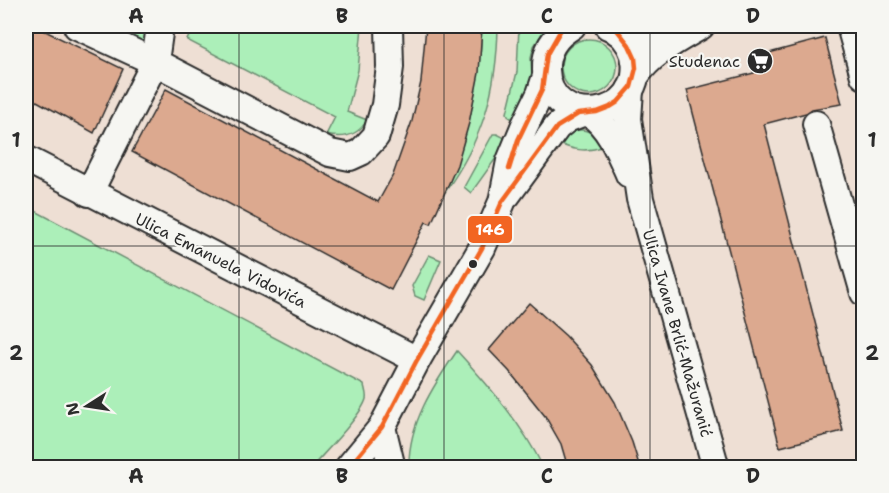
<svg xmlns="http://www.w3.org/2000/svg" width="889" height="493" font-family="'Shantell Sans',sans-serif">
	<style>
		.green { fill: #acefb9; stroke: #6c8d72; stroke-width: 1.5 }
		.building { fill: #dca98f; stroke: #2b2b2b; stroke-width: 1.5 }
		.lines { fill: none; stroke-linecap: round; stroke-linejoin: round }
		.minor-casing { stroke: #2b2b2b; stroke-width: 30 }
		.minor { stroke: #f6f6f2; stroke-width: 26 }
		.bus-1-casing { stroke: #f6f6f2; stroke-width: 9 }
		.bus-1 { stroke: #f26522; stroke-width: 4.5 }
		.grid { fill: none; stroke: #2b2b2b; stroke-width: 1.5; stroke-opacity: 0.55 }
		.bus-dot { fill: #2b2b2b; stroke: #f6f6f2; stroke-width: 2 }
		.labels { text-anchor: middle; stroke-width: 4.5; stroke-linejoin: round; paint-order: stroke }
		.poi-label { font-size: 16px; fill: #2b2b2b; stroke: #f6f6f2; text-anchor: end }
		.street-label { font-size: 16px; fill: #2b2b2b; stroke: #f6f6f2 }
		.line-badge { stroke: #f6f6f2; stroke-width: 2 }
		.badge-label { font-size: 16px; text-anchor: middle; font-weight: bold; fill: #fff }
		.neatline { fill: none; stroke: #2b2b2b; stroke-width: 2 }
		.grid-label { font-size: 20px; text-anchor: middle; font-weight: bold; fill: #2b2b2b }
	</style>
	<rect width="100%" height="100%" fill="#eedfd4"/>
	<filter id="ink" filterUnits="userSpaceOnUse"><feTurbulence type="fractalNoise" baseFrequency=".0167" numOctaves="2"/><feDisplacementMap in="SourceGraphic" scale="12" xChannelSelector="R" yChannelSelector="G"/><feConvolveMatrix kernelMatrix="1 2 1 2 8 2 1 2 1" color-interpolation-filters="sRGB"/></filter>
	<g filter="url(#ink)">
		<g class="green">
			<polygon points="105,26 148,26 146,45"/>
			<path d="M194 26H362L358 70 347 112 367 120C358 136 343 139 326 135L335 117 187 40Z"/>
			<path d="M482 26H498C497 90 483 139 445 192 468 139 480 83 482 26Z"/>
			<polygon points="519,26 547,26 534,46 531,57 532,80 516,121 509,117 507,113 517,72"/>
			<circle cx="589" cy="67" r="28"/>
			<path d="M573 130C589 128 595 134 604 146 586 153 572 150 555 142Z"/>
			<polygon points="493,134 497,134 507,139 504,147 471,193 464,187"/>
			<path d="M26 206 364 385C365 390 367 395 366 399 362 415 324 453 312 467H26Z"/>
			<polygon points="429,255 441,260 424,300 415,296 412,286"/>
			<path d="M457 351C490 387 522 424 543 467H409C408 424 433 386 457 351Z"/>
		</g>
		<g class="building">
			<polygon points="26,26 35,26 123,69 94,133 26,95"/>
			<polygon points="426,26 482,26 479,73 469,123 457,165 431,224 426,222 391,290 132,152 166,89 378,202 393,175 412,121 421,82"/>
			<polygon points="825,38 842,104 812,109 806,113 764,124 843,431 780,447 687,90 754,73 750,58"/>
			<polygon points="529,303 566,336 592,365 615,402 632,442 640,468 568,468 561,444 545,416 509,371 489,350"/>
		</g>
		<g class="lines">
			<defs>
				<g id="minor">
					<polyline points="77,26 155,62 330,153 350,157 361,152 376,136 385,105 390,67 389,26"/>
					<path d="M572 26C555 36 545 50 546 70 548 134 650 121 634 55 630 42 620 30 608 26"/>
					<polyline points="850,26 864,76"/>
					<path d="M618 32C640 41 665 32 688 27"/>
					<path d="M635 77C651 53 677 40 701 26"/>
					<polyline points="630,90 628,119 640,199 716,468"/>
					<path d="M588 112C609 126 619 151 629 174"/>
					<polyline points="816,124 864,293"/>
					<polyline points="26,159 417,360"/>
					<polyline points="89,193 155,62 160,26"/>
					<polyline points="507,195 557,127 567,119 585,112"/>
					<polyline points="382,427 392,468"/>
					<polyline points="348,468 382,427 417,360 482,248 502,202 510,161 524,127 540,94 546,76"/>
				</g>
			</defs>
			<use href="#minor" class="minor-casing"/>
			<use href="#minor" class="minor"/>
			<defs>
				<g id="bus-1">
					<polyline points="509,169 518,140 542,90 547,54 563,26"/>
					<polyline points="348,468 382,427 417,360 482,248 502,202 557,127 578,114 597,112 610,107 618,102 631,87 636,68 635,58 629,45 614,26"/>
				</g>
			</defs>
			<use href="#bus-1" class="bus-1-casing"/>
			<use href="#bus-1" class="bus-1"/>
		</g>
	</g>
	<path class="grid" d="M239 26V468M444 26V468M650 26V468M26 246H864"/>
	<defs>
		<symbol id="supermarket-disc" viewBox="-11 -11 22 22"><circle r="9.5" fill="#2b2b2b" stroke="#f6f6f2"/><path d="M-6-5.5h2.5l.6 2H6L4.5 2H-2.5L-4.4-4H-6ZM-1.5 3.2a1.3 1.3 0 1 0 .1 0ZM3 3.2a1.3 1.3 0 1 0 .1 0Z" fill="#fff"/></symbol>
	</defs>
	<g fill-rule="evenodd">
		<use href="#supermarket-disc" x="745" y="46" width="30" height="30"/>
	</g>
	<circle class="bus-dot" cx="473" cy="264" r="5"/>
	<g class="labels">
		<g class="poi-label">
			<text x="740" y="67">Studenac</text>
		</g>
		<g class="street-label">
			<text transform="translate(221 260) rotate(27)" y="6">Ulica Emanuela Vidovića</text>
			<text transform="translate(678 333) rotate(74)" y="6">Ulica Ivane Brlić-Mažuranić</text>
		</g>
	</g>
	<rect class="line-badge" x="467" y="215" width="46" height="29" rx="6" fill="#f26522"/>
	<g class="badge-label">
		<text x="490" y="235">146</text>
	</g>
	<rect width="889" height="493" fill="none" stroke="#f6f6f2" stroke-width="66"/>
	<g transform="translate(87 406) rotate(258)" stroke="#f6f6f2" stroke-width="4.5" paint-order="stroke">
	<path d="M0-4.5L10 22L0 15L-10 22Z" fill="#2b2b2b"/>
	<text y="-9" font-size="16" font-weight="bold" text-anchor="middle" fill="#2b2b2b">N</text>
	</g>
	<rect x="33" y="33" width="823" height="427" class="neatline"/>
	<g class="grid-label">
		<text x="136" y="23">A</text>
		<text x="342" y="23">B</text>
		<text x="547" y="23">C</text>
		<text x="753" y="23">D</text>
		<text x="16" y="147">1</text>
		<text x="872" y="147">1</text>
		<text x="16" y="360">2</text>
		<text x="872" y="360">2</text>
		<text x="136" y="483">A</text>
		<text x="342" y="483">B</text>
		<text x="547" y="483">C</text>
		<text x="753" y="483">D</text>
	</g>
</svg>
